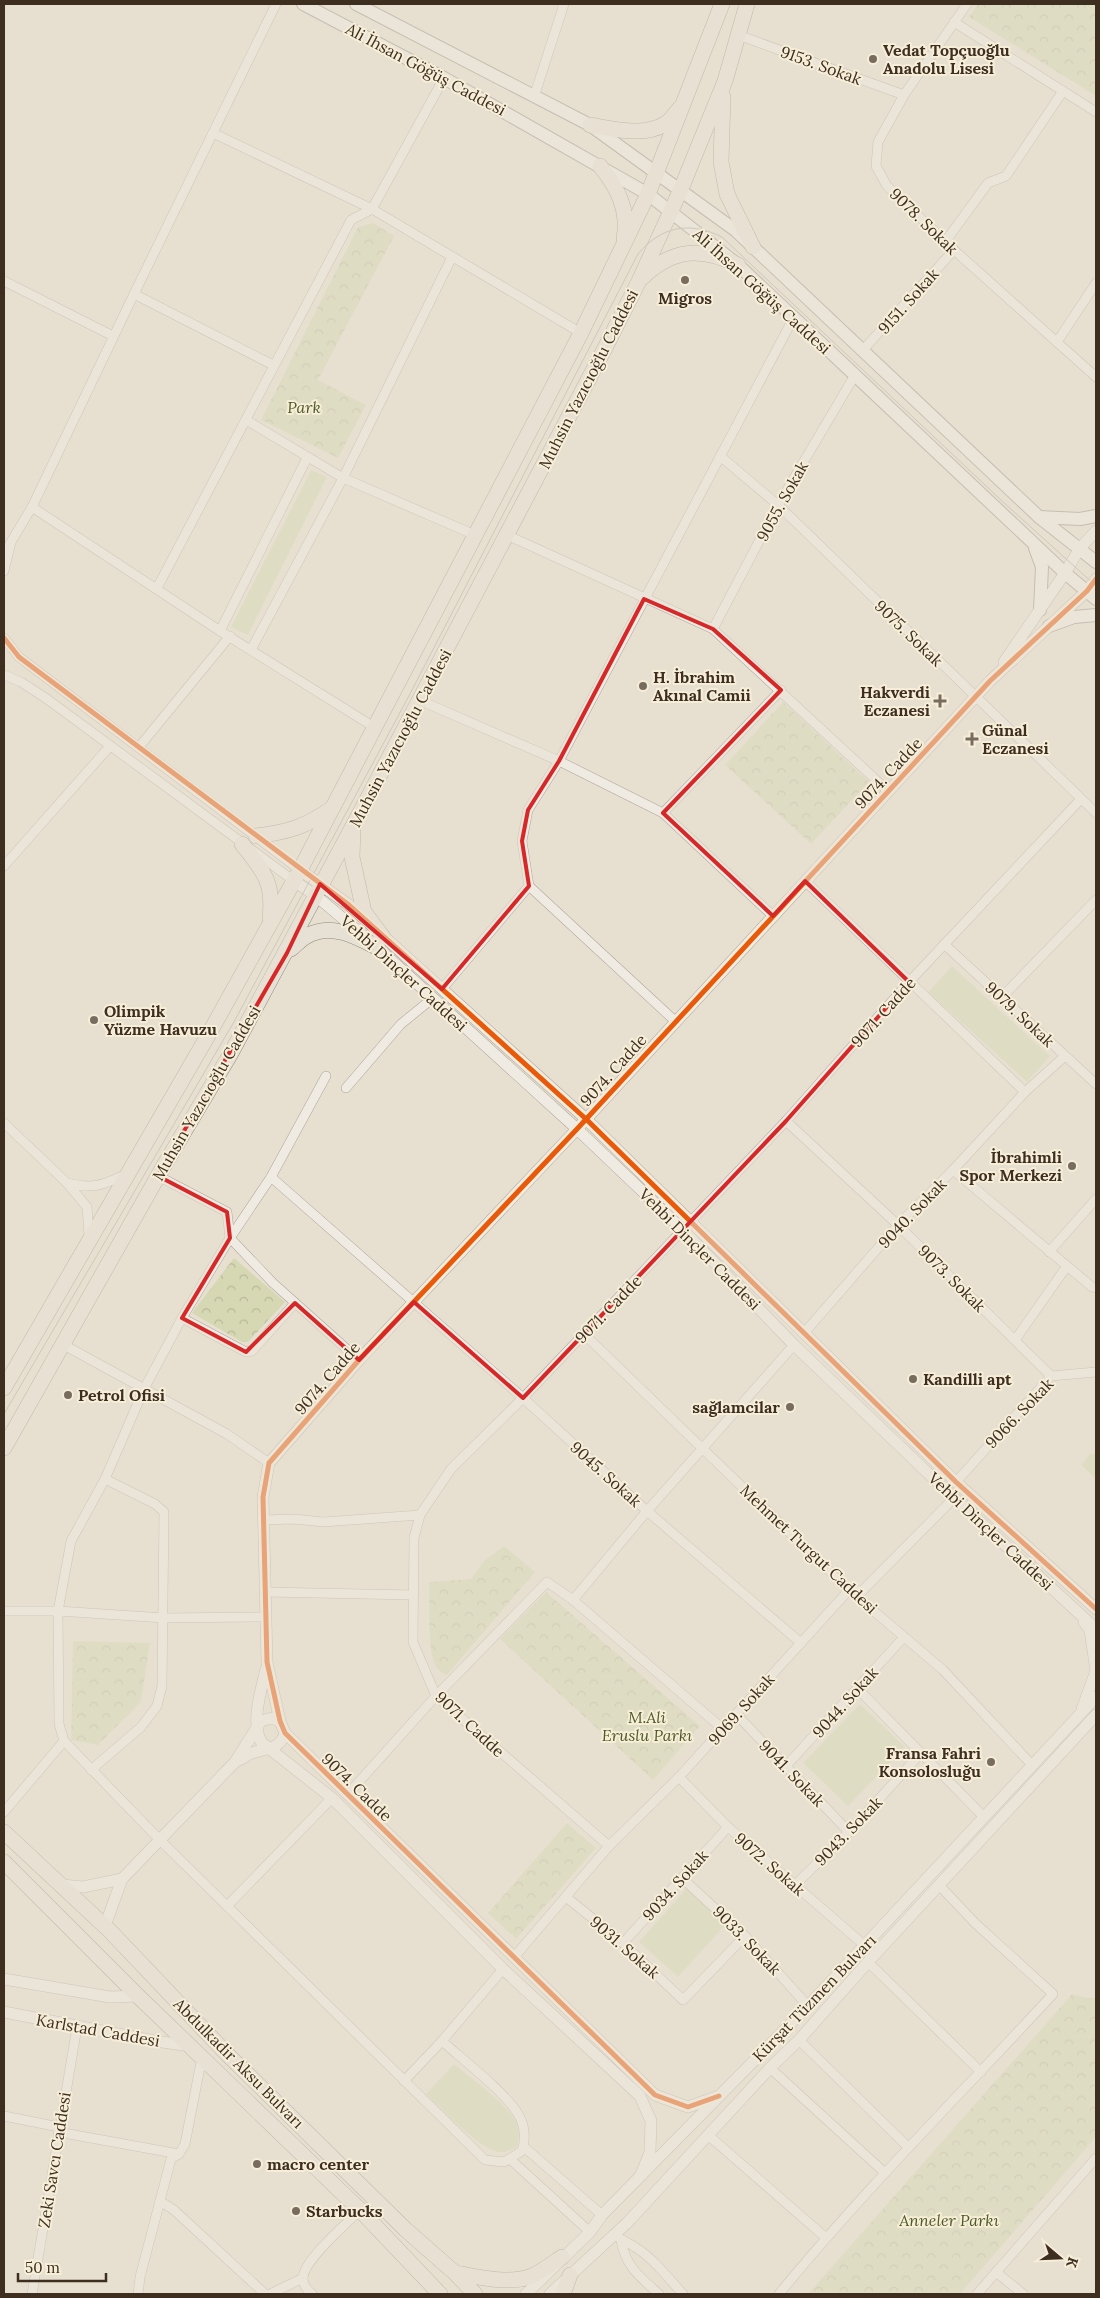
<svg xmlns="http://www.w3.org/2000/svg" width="1100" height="2298" font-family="Lora,serif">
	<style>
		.grass { fill: #d6d7b3 }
		.forest { fill: url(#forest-crowns) }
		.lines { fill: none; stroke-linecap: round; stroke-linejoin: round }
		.minor-casing { stroke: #ada599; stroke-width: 10 }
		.tertiary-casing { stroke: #ada599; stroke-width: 12 }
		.secondary-casing { stroke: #9c958a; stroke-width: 14 }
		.primary-casing { stroke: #928b80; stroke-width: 16 }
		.minor { stroke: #efebe3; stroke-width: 9 }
		.tertiary { stroke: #efebe3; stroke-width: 11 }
		.secondary { stroke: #efebe3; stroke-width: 12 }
		.primary { stroke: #e6e1d4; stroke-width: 15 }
		.tram { stroke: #afaaa2; stroke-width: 1 }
		.cycleway-casing { stroke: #f7eed8; stroke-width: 8 }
		.cycleway { stroke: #e8590c; stroke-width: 5 }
		.marked { fill: none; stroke: #d62828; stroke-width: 4; stroke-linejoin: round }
		.poi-dot { fill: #786c5e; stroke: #f7eed8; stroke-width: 2 }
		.labels { text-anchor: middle; stroke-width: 4; stroke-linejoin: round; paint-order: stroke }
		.poi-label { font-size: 16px; font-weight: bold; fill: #3d2e20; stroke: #f7eed8; text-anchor: start }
		.street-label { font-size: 16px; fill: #3d2e20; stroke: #f7eed8 }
		.park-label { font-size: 16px; font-style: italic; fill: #4d5a26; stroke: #f7eed8 }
	</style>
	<defs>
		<pattern id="forest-crowns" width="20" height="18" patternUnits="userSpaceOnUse" patternTransform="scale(1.25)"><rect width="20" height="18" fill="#d6d7b3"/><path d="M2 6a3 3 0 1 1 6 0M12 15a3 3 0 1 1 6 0" fill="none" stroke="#b9b99a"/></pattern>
	</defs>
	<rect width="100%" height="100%" fill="#e7e0d1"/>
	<g class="grass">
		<polygon points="311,470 327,477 248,635 231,627"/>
		<polygon points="952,966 1050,1056 1027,1082 928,992"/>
		<polygon points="1096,1453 1096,1479 1081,1465 1090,1454"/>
		<polygon points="860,1704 905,1747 848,1806 803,1763"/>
		<polygon points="687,1888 726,1924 678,1977 639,1942"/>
		<path d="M454 2064C471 2078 509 2105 517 2124 520 2131 518 2140 517 2147 511 2150 505 2153 498 2152 478 2148 442 2109 426 2094Z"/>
	</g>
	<g class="forest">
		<polygon points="978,4 1096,4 1096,96 969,17"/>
		<polygon points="373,223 394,236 318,380 366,405 338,458 261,420 358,227"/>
		<polygon points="783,702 869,782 811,844 725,765"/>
		<polygon points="234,1258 285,1302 248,1342 242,1342 192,1313"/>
		<path d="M504 1546 535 1572 447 1675C442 1673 437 1670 435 1665 427 1647 430 1602 429 1582L471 1579 484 1561Z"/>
		<polygon points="546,1592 700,1726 653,1780 500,1639"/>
		<polygon points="73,1641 150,1643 141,1702 98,1745 71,1740"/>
		<polygon points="567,1823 596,1848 516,1939 488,1913"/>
		<polygon points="1072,1994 1087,1998 1096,1998 1096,2137 960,2294 808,2294"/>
	</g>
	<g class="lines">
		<defs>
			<g id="minor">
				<polyline points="276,4 134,294 32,507 220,631 374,727"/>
				<polyline points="967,4 904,95 878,142 876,166 887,186 954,250 1096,377"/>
				<polyline points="954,22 1096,112"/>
				<polyline points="738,35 904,95"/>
				<polyline points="534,97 564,4"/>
				<polyline points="213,133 372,209 581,333"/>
				<polyline points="945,242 988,183 1006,176 1063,91"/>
				<polyline points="4,281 113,336"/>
				<polyline points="134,294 273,365"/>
				<polyline points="1057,342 1096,283"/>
				<polyline points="862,351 954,250"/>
				<polyline points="246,420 343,478 475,535"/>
				<polyline points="720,456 778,505 1096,813"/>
				<polyline points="507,535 713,629 888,791"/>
				<polyline points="11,542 32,507"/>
				<polyline points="4,554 11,542 4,571"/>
				<polyline points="157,588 351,220 372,209 444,78"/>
				<polyline points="713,629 778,505 855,375"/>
				<polyline points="220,631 307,458"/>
				<polyline points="4,638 19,657 300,870"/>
				<polyline points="251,650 343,478 452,257"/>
				<polyline points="4,675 21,682 47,699 294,881"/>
				<polyline points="419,700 559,761 663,813 773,916"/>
				<polyline points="139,747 230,636"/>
				<polyline points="663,813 781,690"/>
				<polyline points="4,866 110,746"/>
				<polyline points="805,881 1025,1092"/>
				<polyline points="944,944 1096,1084"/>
				<polyline points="442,989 529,886"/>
				<polyline points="1002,997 1096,900"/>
				<polyline points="675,1021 529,886 522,841 528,810 559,761 794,317"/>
				<path d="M326 1076 271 1177 230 1238 182 1318 144 1389 105 1479 71 1541 58 1611 59 1724 64 1741 160 1840 485 2160 504 2162 522 2151C526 2139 525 2125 518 2114 505 2092 462 2059 442 2041"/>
				<polyline points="346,1088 401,1024 433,998"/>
				<polyline points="786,1121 898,1225 1051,1376"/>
				<polyline points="4,1123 67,1183"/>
				<polyline points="953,1170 1092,1287 1096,1288"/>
				<polyline points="158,1176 227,1212 230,1238 273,1283 359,1360"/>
				<polyline points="271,1177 523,1398 647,1511 801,1643"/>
				<path d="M89 1235 87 1207 67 1183C93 1189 102 1186 126 1174"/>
				<polyline points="1049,1252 1096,1199"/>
				<polyline points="182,1318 246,1352 252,1351 295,1303"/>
				<polyline points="805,1332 898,1225 953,1170 1025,1092 1065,1056"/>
				<polyline points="584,1334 849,1590 943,1670 1032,1765"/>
				<polyline points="1015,1340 1067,1266"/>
				<polyline points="62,1344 227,1434 269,1463"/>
				<polyline points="956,1482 1051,1376 1096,1372"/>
				<polyline points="263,1520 294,1519 323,1522 420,1515"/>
				<polyline points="265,1592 414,1595"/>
				<polyline points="573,1600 647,1511 794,1345"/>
				<polyline points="4,1611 58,1611 164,1618 266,1617"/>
				<polyline points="857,1688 984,1817"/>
				<polyline points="736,1714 849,1832"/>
				<polyline points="786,1766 904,1637"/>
				<polyline points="91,1770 141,1727 157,1706 162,1686 164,1512 155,1504 105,1479"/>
				<polyline points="679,1777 728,1827 864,1945"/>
				<polyline points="347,1795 436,1696 547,1582 573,1600 723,1729"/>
				<polyline points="4,1812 64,1741"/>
				<polyline points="609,1846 436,1696 413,1642 414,1538 420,1515 451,1469 523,1398 786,1121 909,982 1081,799"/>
				<polyline points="682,1878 745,1936 808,2006"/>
				<polyline points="795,1885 849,1832 921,1753"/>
				<polyline points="566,1897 623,1943 683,2000 745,1936"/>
				<polyline points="227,1906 332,1798"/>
				<polyline points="623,1943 728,1827"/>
				<polyline points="515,1956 609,1846 679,1777 849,1590 862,1591 954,1498"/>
				<polyline points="868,1962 981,2072"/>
				<polyline points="799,2040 908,2147"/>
				<polyline points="770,2068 884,2172"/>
				<polyline points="404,2081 442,2041 503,1969"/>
				<polyline points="4,2116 59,2127"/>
				<polyline points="58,2132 179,2154"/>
				<polyline points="708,2135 825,2237"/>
				<polyline points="524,2147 602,2215"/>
				<polyline points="510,2159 590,2232"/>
				<polyline points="160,2201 174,2210 265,2294"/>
				<path d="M615 2234C621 2241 628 2242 635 2247 654 2259 668 2278 683 2294"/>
				<path d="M621 2240C625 2266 640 2277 659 2294"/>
				<polyline points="996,2272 1023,2294"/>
				<polyline points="32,2294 77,2027"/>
				<polyline points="138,2294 140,2277 171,2159 179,2154 185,2144 202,2057"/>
				<polyline points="270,2294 303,2278"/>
				<path d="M312 2294C307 2290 303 2285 303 2278 303 2261 347 2223 360 2210"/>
				<path d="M779 2294C865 2189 961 2094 1053 1994L975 1923 939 1885"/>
				<polyline points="977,2294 1096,2158"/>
			</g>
			<g id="tertiary">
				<polyline points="1004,662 1065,573 1080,548 1096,531"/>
				<polyline points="300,870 349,905 586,1119 956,1482 1096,1609"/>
				<polyline points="294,881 315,895 378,948 577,1129 683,1230 794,1345 954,1498 1096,1629"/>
				<path d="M266 1669C261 1691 251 1721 261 1742L332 1798 503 1969 640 2096 651 2121 650 2152 641 2175"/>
				<polyline points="1082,1709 1096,1671 1090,1630 1084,1622"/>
				<path d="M237 1761C242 1759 247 1755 252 1753 266 1748 280 1750 285 1733"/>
				<polyline points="62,1885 83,1887 122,1879"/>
				<polyline points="105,1926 122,1879 235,1762 261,1721 272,1718 280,1721"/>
				<polyline points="4,1979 110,1997 138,1996"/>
				<polyline points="4,2012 155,2041 191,2046"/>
				<polyline points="719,2096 688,2107 655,2095 285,1733 280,1721 267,1662 263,1497 269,1463 359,1360 577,1129 990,681 1087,591 1096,579"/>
				<polyline points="526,2294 590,2232 602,2215 808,2006 1096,1697"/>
				<polyline points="550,2294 627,2223 770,2068 799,2040 868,1962 1096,1715"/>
			</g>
			<g id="secondary">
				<polyline points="303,4 444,78 648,194 738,265 1065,573 1096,599"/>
				<polyline points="356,4 590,125 735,230 1039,517 1096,562"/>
				<polyline points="1039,517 1080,519 1096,516"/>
				<polyline points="1035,548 1042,567 1040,610"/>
				<polyline points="1049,626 1074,617 1096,615"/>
			</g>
			<g id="primary">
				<polyline points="723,97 721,162 727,194 753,247"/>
				<path d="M590 125C614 129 643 137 665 124 670 121 675 114 679 109"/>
				<path d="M600 166C618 188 629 210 624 239"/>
				<path d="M643 277C673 248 702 247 738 265"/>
				<polyline points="353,829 352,857 364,912 383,937"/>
				<path d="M256 836C288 832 305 827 331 809"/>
				<path d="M242 844C264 872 274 882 270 919"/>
				<path d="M291 949C296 945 301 939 307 936 331 922 357 937 378 948"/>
				<polyline points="4,1388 210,1032 300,870 581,333 648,194 722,4"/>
				<polyline points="4,1448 166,1162 230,1055 353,826 605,348 639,281 681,189 725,81 747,4"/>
				<polyline points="4,1832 109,1930 227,2054 405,2229 455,2273 475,2294"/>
				<polyline points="4,1862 138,1996 360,2210 440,2294"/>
				<path d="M455 2273C477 2277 510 2285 532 2276 543 2271 553 2263 562 2257"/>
				<polyline points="563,2294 570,2275"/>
			</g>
		</defs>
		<use href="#minor" class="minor-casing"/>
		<use href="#tertiary" class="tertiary-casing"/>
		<use href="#secondary" class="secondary-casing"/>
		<use href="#primary" class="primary-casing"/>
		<use href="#minor" class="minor"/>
		<use href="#tertiary" class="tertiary"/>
		<use href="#secondary" class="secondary"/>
		<use href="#primary" class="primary"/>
		<path class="tram" d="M4 1414 235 1020 411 692 638 254C661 226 690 221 722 237L1002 501 1096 586"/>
		<defs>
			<g id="cycleway">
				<polyline points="4,638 19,657 349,905 586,1119 956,1482 1096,1609"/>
				<polyline points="719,2096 688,2107 655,2095 285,1733 280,1721 267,1662 263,1497 269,1463 359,1360 577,1129 990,681 1087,591 1096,579"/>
			</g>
		</defs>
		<use href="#cycleway" class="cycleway-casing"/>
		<use href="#cycleway" class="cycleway"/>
	</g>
	<path d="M0 0H1100V2298H0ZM644 599 713 629 781 690 663 813 773 916 805 881 909 982 786 1121 523 1398 414 1302 359 1360 295 1303 246 1352 182 1318 230 1238 227 1212 158 1176 287 953 320 884 442 989 529 886 522 841 528 810 559 761Z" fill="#e7e0d1" fill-opacity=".55" fill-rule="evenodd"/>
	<path class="marked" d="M644 599 713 629 781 690 663 813 773 916 805 881 909 982 786 1121 523 1398 414 1302 359 1360 295 1303 246 1352 182 1318 230 1238 227 1212 158 1176 287 953 320 884 442 989 529 886 522 841 528 810 559 761Z"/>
	<g class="poi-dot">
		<circle cx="873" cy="59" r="5"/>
		<circle cx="685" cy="280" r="5"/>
		<circle cx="643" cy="686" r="5"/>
		<path d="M937.5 693.5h5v5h5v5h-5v5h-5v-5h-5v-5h5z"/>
		<path d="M969.5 731.5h5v5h5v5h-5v5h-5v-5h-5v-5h5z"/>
		<circle cx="94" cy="1020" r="5"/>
		<circle cx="1072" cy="1166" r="5"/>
		<circle cx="913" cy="1379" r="5"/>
		<circle cx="68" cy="1395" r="5"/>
		<circle cx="790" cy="1407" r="5"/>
		<circle cx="991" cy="1762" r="5"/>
		<circle cx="257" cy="2164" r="5"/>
		<circle cx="296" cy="2211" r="5"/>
	</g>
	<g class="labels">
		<g class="poi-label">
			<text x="883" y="56">Vedat Topçuoğlu<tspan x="883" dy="18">Anadolu Lisesi</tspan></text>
			<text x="685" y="304" text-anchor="middle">Migros</text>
			<text x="653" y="683">H. İbrahim<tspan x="653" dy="18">Akınal Camii</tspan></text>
			<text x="930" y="698" text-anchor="end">Hakverdi<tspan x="930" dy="18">Eczanesi</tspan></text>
			<text x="982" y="736">Günal<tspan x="982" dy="18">Eczanesi</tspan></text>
			<text x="104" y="1017">Olimpik<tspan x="104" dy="18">Yüzme Havuzu</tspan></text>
			<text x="1062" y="1163" text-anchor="end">İbrahimli<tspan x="1062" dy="18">Spor Merkezi</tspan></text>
			<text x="923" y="1385">Kandilli apt</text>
			<text x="78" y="1401">Petrol Ofisi</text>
			<text x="780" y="1413" text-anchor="end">sağlamcilar</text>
			<text x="981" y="1759" text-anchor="end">Fransa Fahri<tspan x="981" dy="18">Konsolosluğu</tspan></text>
			<text x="267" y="2170">macro center</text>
			<text x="306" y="2217">Starbucks</text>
		</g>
		<g class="street-label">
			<text transform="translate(821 65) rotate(20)" y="6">9153. Sokak</text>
			<text transform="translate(426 69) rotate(28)" y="6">Ali İhsan Göğüş Caddesi</text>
			<text transform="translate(924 221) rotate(44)" y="6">9078. Sokak</text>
			<text transform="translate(762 291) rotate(42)" y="6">Ali İhsan Göğüş Caddesi</text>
			<text transform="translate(908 301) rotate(-48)" y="6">9151. Sokak</text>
			<text transform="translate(588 379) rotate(-63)" y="6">Muhsin Yazıcıoğlu Caddesi</text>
			<text transform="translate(782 501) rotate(-61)" y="6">9055. Sokak</text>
			<text transform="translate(909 633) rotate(44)" y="6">9075. Sokak</text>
			<text transform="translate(400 738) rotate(-62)" y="6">Muhsin Yazıcıoğlu Caddesi</text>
			<text transform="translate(888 773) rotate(-47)" y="6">9074. Cadde</text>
			<text transform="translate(404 973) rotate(42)" y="6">Vehbi Dinçler Caddesi</text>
			<text transform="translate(883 1012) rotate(-48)" y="6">9071. Cadde</text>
			<text transform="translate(1020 1014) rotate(43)" y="6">9079. Sokak</text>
			<text transform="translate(613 1070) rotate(-48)" y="6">9074. Cadde</text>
			<text transform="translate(206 1093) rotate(-60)" y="6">Muhsin Yazıcıoğlu Caddesi</text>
			<text transform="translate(912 1213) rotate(-46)" y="6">9040. Sokak</text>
			<text transform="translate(700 1249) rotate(45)" y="6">Vehbi Dinçler Caddesi</text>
			<text transform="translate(952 1278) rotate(45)" y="6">9073. Sokak</text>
			<text transform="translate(608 1309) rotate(-46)" y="6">9071. Cadde</text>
			<text transform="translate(327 1378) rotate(-49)" y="6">9074. Cadde</text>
			<text transform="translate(1019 1413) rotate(-46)" y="6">9066. Sokak</text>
			<text transform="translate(606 1474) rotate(42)" y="6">9045. Sokak</text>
			<text transform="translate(991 1531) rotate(43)" y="6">Vehbi Dinçler Caddesi</text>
			<text transform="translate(809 1549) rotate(43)" y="6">Mehmet Turgut Caddesi</text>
			<text transform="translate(845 1702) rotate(-48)" y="6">9044. Sokak</text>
			<text transform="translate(741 1709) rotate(-48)" y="6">9069. Sokak</text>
			<text transform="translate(470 1724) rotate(43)" y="6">9071. Cadde</text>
			<text transform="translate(792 1773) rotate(46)" y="6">9041. Sokak</text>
			<text transform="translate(357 1787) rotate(44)" y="6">9074. Cadde</text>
			<text transform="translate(848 1831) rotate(-46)" y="6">9043. Sokak</text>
			<text transform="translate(770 1864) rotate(41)" y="6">9072. Sokak</text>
			<text transform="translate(675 1885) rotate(-48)" y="6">9034. Sokak</text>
			<text transform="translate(747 1940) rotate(46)" y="6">9033. Sokak</text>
			<text transform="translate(625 1947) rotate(41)" y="6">9031. Sokak</text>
			<text transform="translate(814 1998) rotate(-46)" y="6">Kürşat Tüzmen Bulvarı</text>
			<text transform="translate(98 2030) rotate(10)" y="6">Karlstad Caddesi</text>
			<text transform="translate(239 2063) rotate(45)" y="6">Abdulkadir Aksu Bulvarı</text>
			<text transform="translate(54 2160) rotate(-81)" y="6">Zeki Savcı Caddesi</text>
		</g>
		<g class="park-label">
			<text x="304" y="413">Park</text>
			<text x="647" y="1723">M.Ali<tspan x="647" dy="18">Eruslu Parkı</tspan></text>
			<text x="949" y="2226">Anneler Parkı</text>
		</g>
	</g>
	<rect width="1100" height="2298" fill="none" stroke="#3d2e20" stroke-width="10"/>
	<g transform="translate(1060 2258) rotate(109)" stroke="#f7eed8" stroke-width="4" paint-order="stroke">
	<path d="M0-4L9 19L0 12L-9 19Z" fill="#3d2e20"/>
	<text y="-8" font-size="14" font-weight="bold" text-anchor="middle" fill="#3d2e20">K</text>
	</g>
	<path d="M18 2273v8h88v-8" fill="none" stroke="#3d2e20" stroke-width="2.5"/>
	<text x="25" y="2273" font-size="15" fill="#3d2e20" stroke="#f7eed8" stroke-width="4" paint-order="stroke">50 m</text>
</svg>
